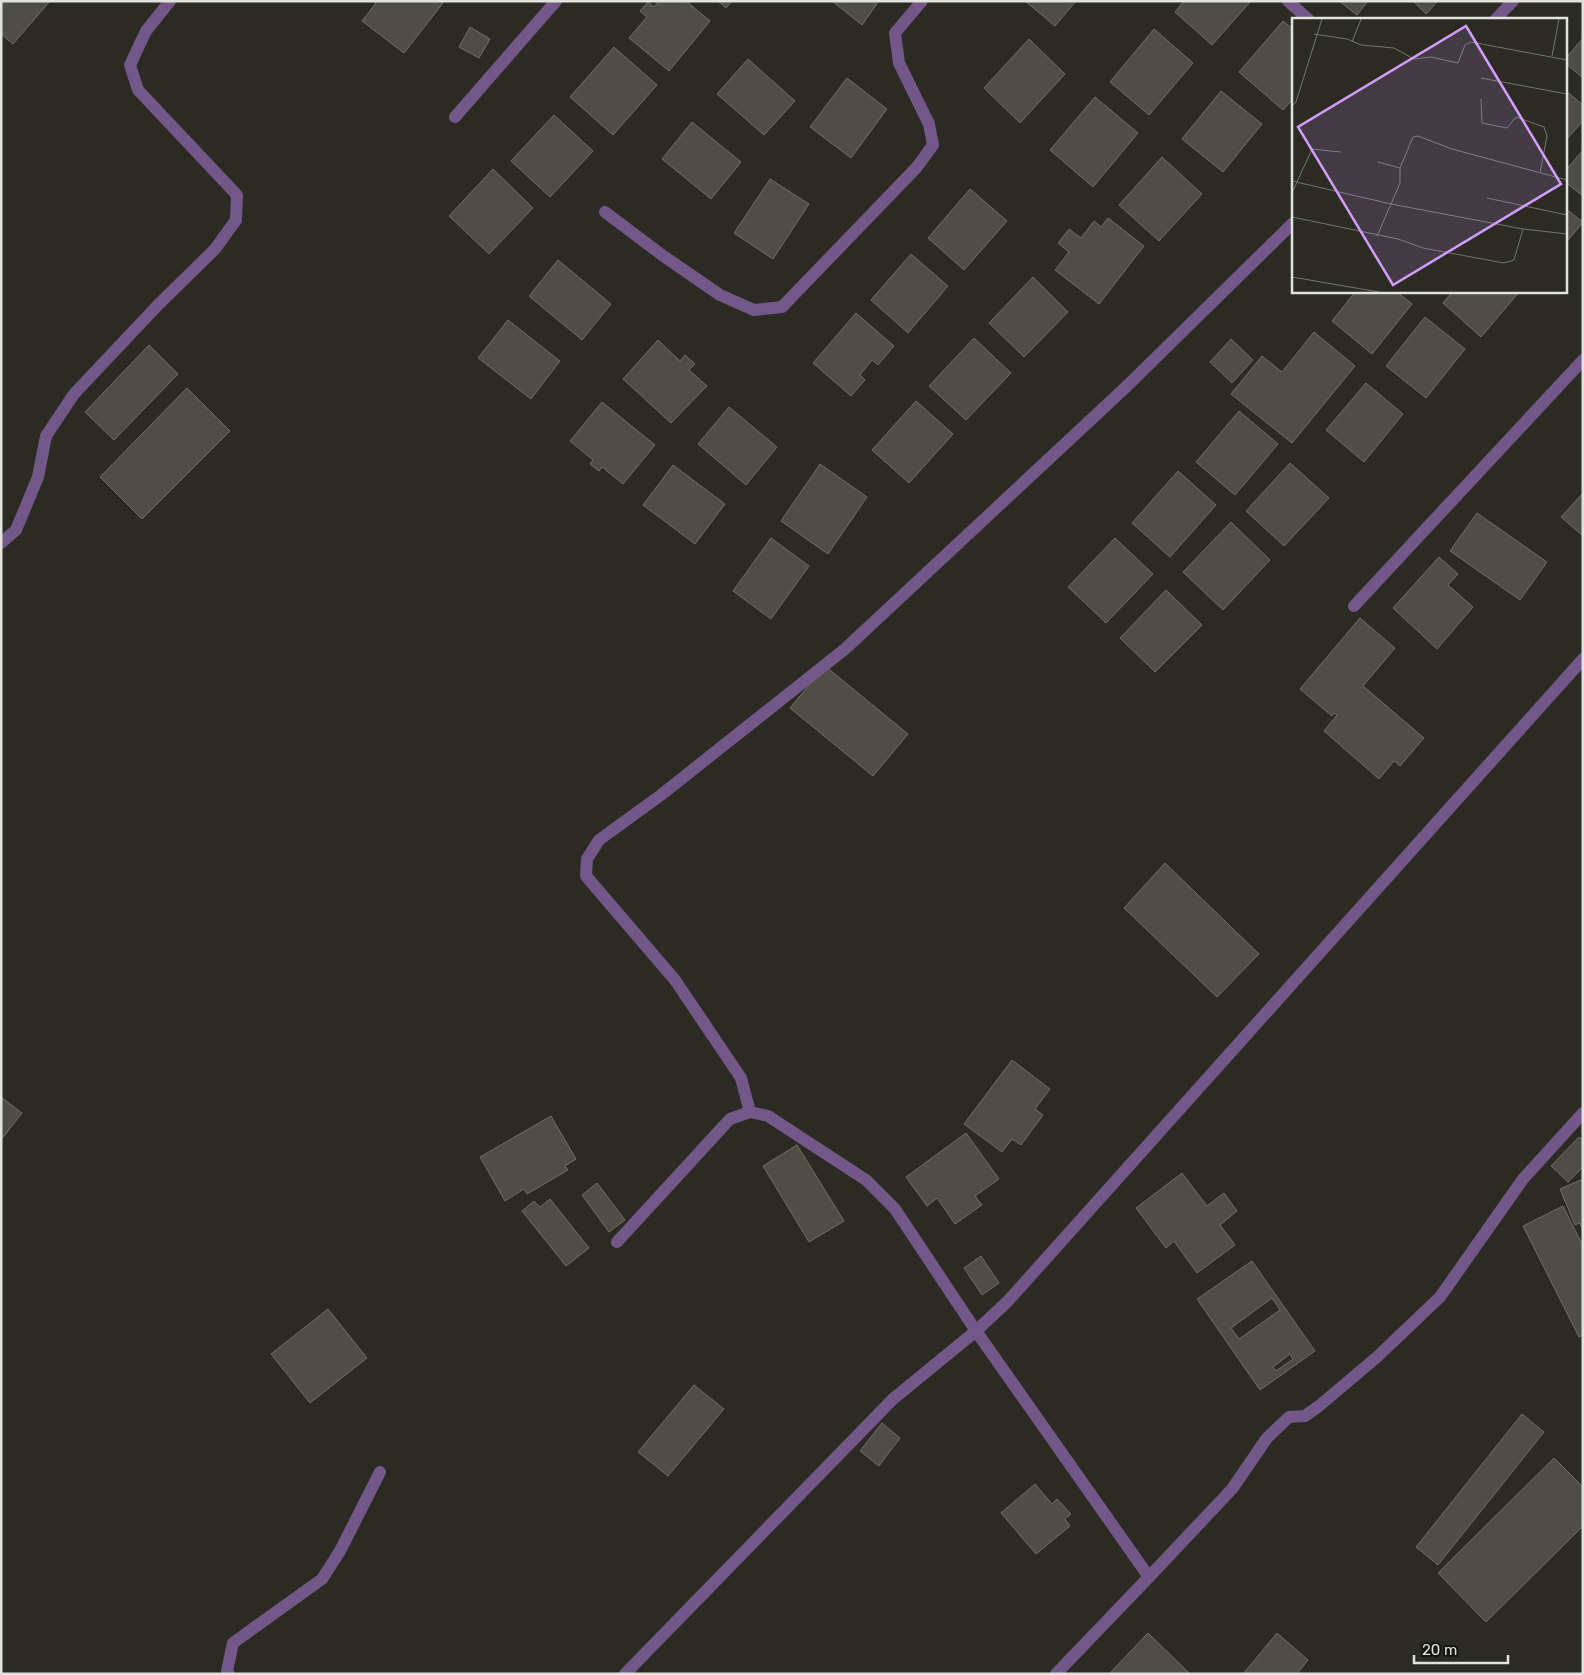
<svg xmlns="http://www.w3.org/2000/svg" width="1584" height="1675" font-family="Rubik,sans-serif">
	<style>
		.building { fill: #4e4e46; stroke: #6e6d66; fill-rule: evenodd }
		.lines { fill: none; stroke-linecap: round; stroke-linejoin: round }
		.street { stroke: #735788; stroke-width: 12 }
		.inset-road { fill: none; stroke: #74746e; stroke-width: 1 }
		.view { fill: #d39cfc; fill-opacity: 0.15; stroke: #d39cfc; stroke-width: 2.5 }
		.inset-edge { fill: none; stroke: #e2e2de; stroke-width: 2.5 }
	</style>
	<rect width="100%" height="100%" fill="#2b2b24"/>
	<g class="building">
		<polygon points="1,1 50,1 13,44 1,34"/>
		<polygon points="373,1 441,1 443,3 404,53 362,21 376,3"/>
		<polygon points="659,1 686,1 710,21 669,71 629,38 647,17 640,11 648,2 654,7"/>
		<polygon points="718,1 732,1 726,8"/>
		<polygon points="832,1 879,1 862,25"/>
		<polygon points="1025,1 1076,1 1055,26"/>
		<polygon points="1184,1 1251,1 1212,45 1175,12"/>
		<polygon points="1339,1 1368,1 1357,15"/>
		<polygon points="1413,1 1438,1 1426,14"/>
		<polygon points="1283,21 1293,29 1293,99 1283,110 1239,72"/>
		<polygon points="470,27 490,39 479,58 459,47"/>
		<polygon points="1154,29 1193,63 1149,115 1110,82"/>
		<polygon points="1583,38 1583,78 1565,63 1565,59"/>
		<polygon points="1029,39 1065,74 1020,123 984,88"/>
		<polygon points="614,47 657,85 613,135 570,97"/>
		<polygon points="748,59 795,101 764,135 717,94"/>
		<polygon points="847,78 887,109 851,158 810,127"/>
		<polygon points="1565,90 1583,105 1583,121 1565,141"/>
		<polygon points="1221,91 1262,124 1223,172 1182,139"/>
		<polygon points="1095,97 1138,133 1093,187 1050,150"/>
		<polygon points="554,115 593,151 550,197 511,161"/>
		<polygon points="692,122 741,162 711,199 662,159"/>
		<polygon points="1583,150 1583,196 1565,182 1565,171"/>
		<polygon points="1162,157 1202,194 1159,241 1119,205"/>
		<polygon points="493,169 533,208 489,254 449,216"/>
		<polygon points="770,179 809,204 773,259 734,233"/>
		<polygon points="970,189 1007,221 964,270 928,238"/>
		<polygon points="1565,208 1583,222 1565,244"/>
		<polygon points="1108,218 1144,246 1099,304 1055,270 1069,252 1058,243 1069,229 1081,238 1094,221 1101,227"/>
		<polygon points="911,254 948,286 908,333 871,300"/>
		<polygon points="558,260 611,304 582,340 529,296"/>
		<polygon points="1033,277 1068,312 1024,357 989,323"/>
		<polygon points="1356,291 1396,291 1412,304 1372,354 1332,321"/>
		<polygon points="1453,291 1520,291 1481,337 1443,303"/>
		<polygon points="856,313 894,346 878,365 872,360 860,375 865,380 851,396 813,363"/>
		<polygon points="1425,317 1465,349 1426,398 1386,366"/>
		<polygon points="508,320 560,361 531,399 478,358"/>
		<polygon points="1314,332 1355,366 1292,443 1231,394 1262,356 1282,372"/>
		<polygon points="974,338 1011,373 966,420 929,386"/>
		<polygon points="1231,339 1253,360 1232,383 1210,362"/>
		<polygon points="658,340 680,361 685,355 695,364 689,370 707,386 671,423 623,379"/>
		<polygon points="149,345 178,374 114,440 85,412"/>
		<polygon points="1366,383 1403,414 1364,462 1326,430"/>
		<polygon points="187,388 230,431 142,519 100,477"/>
		<polygon points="916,401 953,434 909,483 872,450"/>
		<polygon points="602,402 655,445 623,484 602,467 599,471 590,464 593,460 570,441"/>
		<polygon points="729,407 777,447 746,485 698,444"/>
		<polygon points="1239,411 1278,444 1235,495 1196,462"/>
		<polygon points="1290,463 1329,498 1284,546 1246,511"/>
		<polygon points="820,464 867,497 828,554 781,521"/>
		<polygon points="673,465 725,504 695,544 643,505"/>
		<polygon points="1178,471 1216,505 1170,557 1132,523"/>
		<polygon points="1583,493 1583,536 1561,517"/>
		<polygon points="1477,513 1547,562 1520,600 1450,551"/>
		<polygon points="1231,522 1270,560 1223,610 1183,572"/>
		<polygon points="771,538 809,566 771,619 733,591"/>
		<polygon points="1115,538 1153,574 1106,623 1068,587"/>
		<polygon points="1439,557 1458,574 1448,585 1473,607 1437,649 1393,608"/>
		<polygon points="1166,590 1202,625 1155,672 1120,638"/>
		<polygon points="1360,618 1395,648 1363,686 1424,738 1400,766 1394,761 1379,779 1324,731 1337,715 1334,713 1332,716 1300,689"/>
		<polygon points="825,666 908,734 873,776 790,708"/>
		<polygon points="1165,863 1259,954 1217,997 1124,908"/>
		<polygon points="1012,1060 1050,1089 1035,1109 1043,1115 1021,1145 1012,1139 1002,1152 964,1124"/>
		<polygon points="1,1097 22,1113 1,1140"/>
		<polygon points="551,1116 576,1159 565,1166 568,1170 527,1194 524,1189 505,1201 480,1157"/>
		<polygon points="966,1133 999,1179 975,1196 982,1205 955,1224 937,1198 927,1206 906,1177"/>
		<polygon points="1579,1137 1583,1140 1583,1167 1568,1182 1551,1166"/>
		<polygon points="797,1145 844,1221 809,1242 763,1166"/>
		<polygon points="1182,1173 1207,1206 1224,1193 1237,1211 1220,1225 1235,1245 1197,1273 1174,1241 1166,1248 1136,1208"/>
		<polygon points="1583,1179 1583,1229 1582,1229 1580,1223 1575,1225 1560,1189"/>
		<polygon points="597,1183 625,1220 609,1232 582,1195"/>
		<polygon points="550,1199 589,1248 566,1266 522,1211 534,1201 540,1207"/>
		<polygon points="1563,1206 1583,1246 1583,1335 1579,1337 1523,1226"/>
		<polygon points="981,1256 999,1283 982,1295 964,1268"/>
		<path d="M1252 1261 1315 1351 1260 1390 1197 1299ZM1272 1298 1280 1310 1239 1339 1231 1328ZM1290 1354 1293 1359 1276 1371 1273 1367Z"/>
		<polygon points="328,1309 367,1358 310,1403 271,1354"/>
		<polygon points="694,1385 724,1409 668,1476 638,1452"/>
		<polygon points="1522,1414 1544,1432 1438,1565 1416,1547"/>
		<polygon points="882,1423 900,1438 879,1466 860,1451"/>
		<polygon points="1554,1458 1583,1487 1583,1526 1486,1622 1438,1573"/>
		<polygon points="1035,1484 1052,1504 1057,1499 1071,1514 1065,1519 1070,1526 1036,1554 1001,1513"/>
		<polygon points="1148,1633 1190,1674 1109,1674"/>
		<polygon points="1277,1633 1308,1660 1297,1674 1243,1674"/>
	</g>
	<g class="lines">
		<g class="street">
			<polyline points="1288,1 1308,19"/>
			<polyline points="1496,19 1513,1"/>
			<polyline points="455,117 556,1"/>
			<polyline points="605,212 662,255 720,295 754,310 782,307 917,167 933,145 929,124 899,63 895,33 922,1"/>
			<polyline points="1,543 16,530 38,477 46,436 74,394 157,306 215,249 236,220 237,195 138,90 130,65 146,31 170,1"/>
			<polyline points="1354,606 1583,360"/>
			<polyline points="750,1112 741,1078 675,980 586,876 587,859 599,840 661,795 845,649 1127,386 1293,223"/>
			<polyline points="617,1242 730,1119 750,1112 768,1116 866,1180 895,1209 976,1331 893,1399 625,1674"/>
			<polyline points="1149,1577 976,1331 1008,1301 1583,659"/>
			<polyline points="229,1674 227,1671 233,1643 322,1579 340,1551 380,1472"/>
			<polyline points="1056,1674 1149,1577 1232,1489 1267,1438 1289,1417 1305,1416 1319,1406 1377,1357 1440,1297 1523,1179 1583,1113"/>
		</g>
	</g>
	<g transform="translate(1292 18)">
		<rect width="275" height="275" fill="#2b2b24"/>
		<path class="inset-road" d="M22 16 55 21 69 27 102 30 122 41 139 39 166 45 173 27 179 24 275 42M60 24 69 1M260 38 267 1M189 60 275 76M189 81 190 105 215 110 224 99 252 109 255 118 248 155M0 88 4 84 30 1M108 150 121 119 126 118 160 131 275 162M0 163 99 186 108 165V150L86 144M0 175 20 131 49 134M195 180 275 197M0 199 106 221 131 230 212 245 222 242 231 211 275 216M85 218 99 186 231 211M0 259 87 274"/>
		<path class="view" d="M174 8 269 166 101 267 6 109Z"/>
		<rect width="275" height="275" class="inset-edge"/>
	</g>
	<rect width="1584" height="1675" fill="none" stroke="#e2e2de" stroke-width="5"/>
	<path d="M1414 1655v8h94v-8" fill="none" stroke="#e2e2de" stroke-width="2.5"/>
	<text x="1422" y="1655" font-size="15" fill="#e2e2de" stroke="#141410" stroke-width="4" paint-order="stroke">20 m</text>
</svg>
